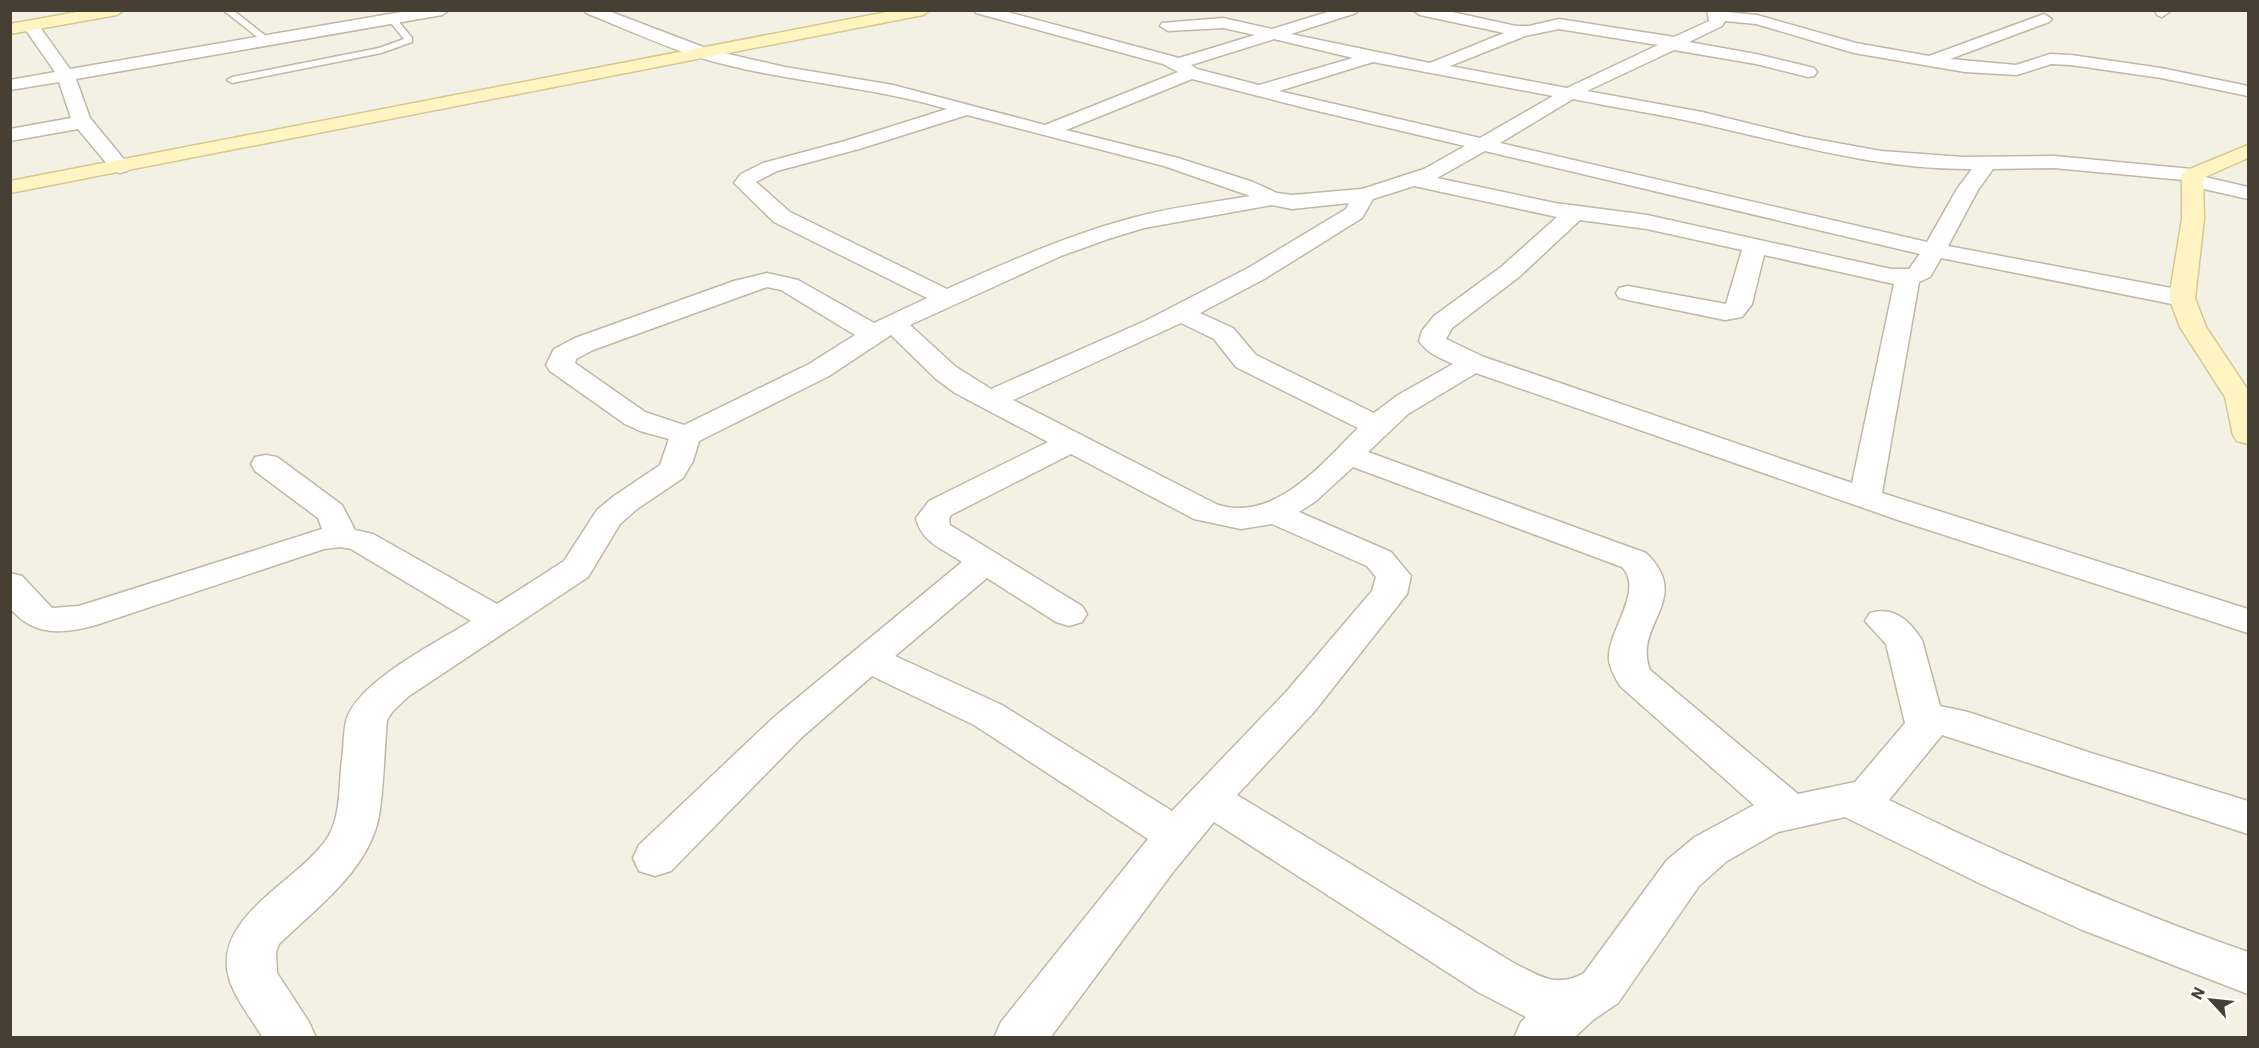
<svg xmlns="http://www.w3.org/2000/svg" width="2259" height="1048" font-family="'IBM Plex Sans',sans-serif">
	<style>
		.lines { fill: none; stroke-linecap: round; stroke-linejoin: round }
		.lane-casing { stroke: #bfb8a6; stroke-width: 3 }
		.street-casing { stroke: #bfb8a6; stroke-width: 3 }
		.secondary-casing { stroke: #d6c891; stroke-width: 3 }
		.lane { fill: #fff; fill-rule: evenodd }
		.street { fill: #fff; fill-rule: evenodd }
		.secondary { fill: #fff4c2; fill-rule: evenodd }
	</style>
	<rect width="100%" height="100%" fill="#f3f0e4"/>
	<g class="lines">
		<defs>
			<g id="lane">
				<polygon points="223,10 233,10 272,41 265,43"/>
				<polygon points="389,17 395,17 412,38 412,42 381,53 232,83 227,80 232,77 379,48 404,39 388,19"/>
			</g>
			<g id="street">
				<polygon points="413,10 449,10 442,15 76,79 90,118 127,163 130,167 127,171 120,173 113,171 78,129 10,141 10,129 71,118 59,82 10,90 10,80 55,72 23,26 25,23 37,23 70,69"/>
				<path d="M584 10H606L711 50 785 67 893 85 1045 125 1178 72 1163 64 976 13 974 10H1000L1179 58 1255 35 1223 28 1168 31 1160 26 1162 23 1223 18 1272 29 1334 10H1358L1356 13 1291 34 1430 63 1504 33 1420 15 1413 10H1443L1516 26H1529L1559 19 1674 37 1709 21 1707 10 1757 15 1856 43 1929 56 2044 14 2052 19 2049 22 1950 59 2016 65 2050 54 2071 55 2161 68 2248 86V96L2161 78 2071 65 2051 64 2017 75 1965 72 1854 53 1756 24 1725 21 1722 26 1689 42 1756 54 1814 68 1817 72 1814 76 1808 77 1756 64 1674 50 1587 91 1702 112 1804 137 1881 151 1963 157 2054 156 2192 169 2199 171 2201 176 2248 187V199L2186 185 2183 180 2054 168 1993 169 1978 190 1948 246 2182 290 2191 293 2195 298 2191 303 2182 306 1941 258 1930 277 1919 282 1882 493 2248 609V633L1901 521 1476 373 1408 414 1368 452 1646 553C1694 599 1632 625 1650 670L1798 794 1855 782 1905 723 1886 644 1865 621 1870 613C1894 606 1909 620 1922 640L1940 706 1968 712 2094 754 2248 801V834L1942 735 1889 800C2006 857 2125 909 2248 952V994L2080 929 1981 884 1845 817 1778 832 1727 861 1699 886 1618 1003 1593 1020 1574 1038H1514L1521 1022 1526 1017 1478 992 1214 822 1173 872 1050 1038H994L1001 1022 1148 839 974 725 872 676 801 738 671 871 655 876 639 871 633 858 639 845 773 718 962 562C943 549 921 542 916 518L929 501 1048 442 955 393 936 379 891 335 829 376 699 441 693 461 683 478 637 509 620 524 588 577 409 696 393 711 387 720C384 752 384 785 379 816 369 870 316 908 279 944L276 952 277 973 309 1022 316 1038H263C252 1019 235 999 229 978 211 915 303 880 329 835 341 814 339 783 342 759 344 747 343 730 347 718 362 679 436 643 471 621L351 549 341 547 324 549 96 625C63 634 34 637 10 608V573L22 576 52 608 79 606 322 529 318 518 255 471 251 464 255 457 266 455 277 457 342 505 355 530 373 534 497 604 564 561 597 510 614 496 660 465 669 439 640 431 625 424 550 371 546 365 554 349 575 338 734 281 767 273 798 280 874 323 927 298 774 222 734 183 741 174 763 163 845 141 947 109C867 85 781 82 701 58 662 46 624 28 586 13ZM1559 29 1658 45 1567 88 1450 66 1525 36ZM1274 39 1353 58 1259 85 1197 69 1191 65ZM1373 62 1553 96 1480 138 1279 91ZM1192 79 1305 108 1465 146 1424 169 1362 189 1292 195 1277 193 1253 182 1178 158 1066 130ZM1573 99C1616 108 1660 114 1703 124 1792 144 1880 170 1972 169L1957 189 1927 242 1500 143ZM967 115 1164 166 1250 196C1211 203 1170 207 1132 218 1068 235 1008 262 947 289L790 212 756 182 777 171 859 149ZM1485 151 1920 254 1909 269H1891L1647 215 1555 203 1437 178ZM1414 186 1557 217 1501 267 1434 316 1422 331 1419 341C1427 353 1440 358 1453 364L1398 395 1374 413 1256 355 1233 328 1200 313 1266 278 1362 218 1373 199ZM1349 203 1346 209 1248 268 1145 321 991 389 956 367 910 325 1061 256 1108 239 1144 228 1272 205 1292 209ZM1580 220 1647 229 1742 250 1726 304 1628 286 1619 288 1616 293 1619 298 1628 300 1725 320 1742 317 1752 304 1764 255 1894 284 1852 483 1484 357 1446 339 1452 328 1519 277ZM767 287 781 290 855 335 809 364 684 425 645 412 575 363 576 359 593 350ZM1181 323 1214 339 1236 367 1358 428C1322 464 1275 522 1218 505L1013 400ZM1071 454 1194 519 1241 529 1272 524 1367 566 1376 577 1372 591 1286 692 1172 811 1002 705 895 656 987 578 1056 622 1069 626 1082 622 1087 614 1082 606 950 525 949 519 951 515ZM1353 467 1622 567C1645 591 1607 631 1609 660 1610 669 1616 679 1620 686L1754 805 1695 837 1667 860 1584 973C1556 989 1538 975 1512 962L1237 795 1314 712 1407 594 1411 576 1391 552 1299 512 1316 501Z"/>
				<polygon points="2155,10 2172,10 2162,17 2157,15"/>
			</g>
			<g id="secondary">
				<polygon points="88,10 124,10 117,15 10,34 10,24"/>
				<polygon points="897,10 930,10 923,15 10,193 10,181"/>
				<polygon points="2248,145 2248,158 2203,178 2204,219 2195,298 2206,327 2248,390 2248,444 2237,441 2233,435 2225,397 2180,327 2169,298 2182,219 2182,175 2185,171"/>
			</g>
		</defs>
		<use href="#lane" class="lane-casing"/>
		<use href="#street" class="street-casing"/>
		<use href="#secondary" class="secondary-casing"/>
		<use href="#lane" class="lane"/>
		<use href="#street" class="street"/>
		<use href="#secondary" class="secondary"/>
	</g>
	<rect width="2259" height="1048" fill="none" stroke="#464034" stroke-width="24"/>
	<g transform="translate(2211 1000) rotate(297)" stroke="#ffffff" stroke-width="4.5" paint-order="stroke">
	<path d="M0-4.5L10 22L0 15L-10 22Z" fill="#464034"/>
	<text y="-9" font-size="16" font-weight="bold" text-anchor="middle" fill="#464034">N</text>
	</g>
</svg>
